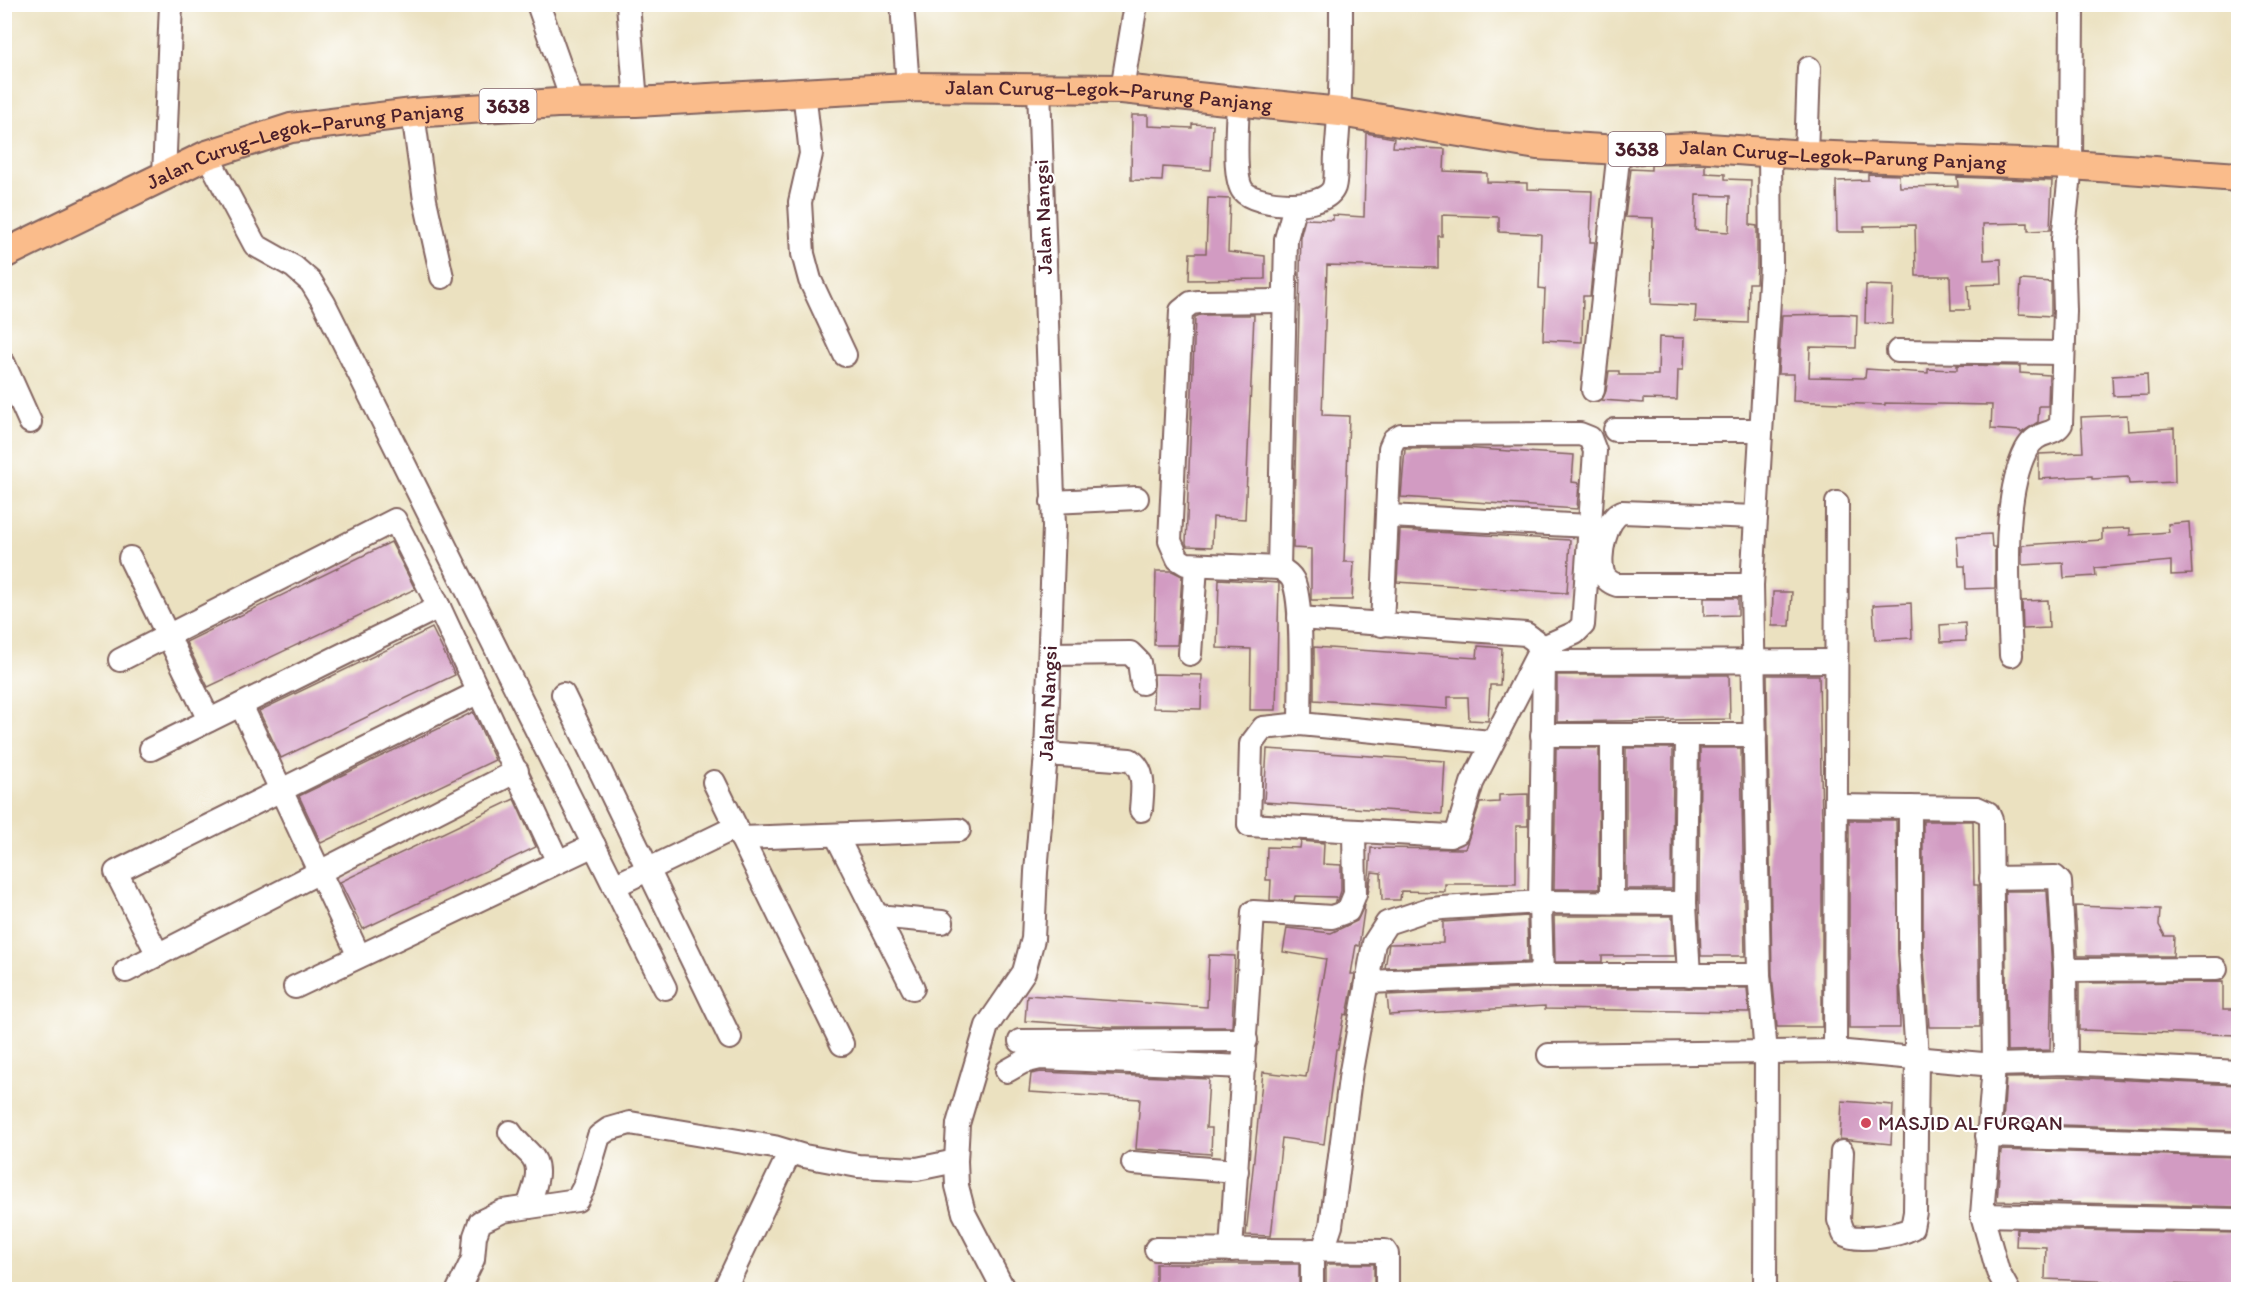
<svg xmlns="http://www.w3.org/2000/svg" width="2243" height="1294" font-family="Itim,sans-serif">
	<style>
		.building { fill: #d29bc2; fill-rule: evenodd }
		.lines { fill: none; stroke-linecap: round; stroke-linejoin: round }
		.minor-casing { stroke: #82635f; stroke-width: 26 }
		.major-casing { stroke: #82635f; stroke-width: 32 }
		.minor { stroke: #fff; stroke-width: 22 }
		.major { stroke: #fabc8b; stroke-width: 28 }
		.poi-dot { fill: #d1495b; stroke: #fff; stroke-width: 2 }
		.labels { text-anchor: middle; stroke-width: 4.5; stroke-linejoin: round; paint-order: stroke }
		.shield { fill: #fff; stroke: #80626b; stroke-width: 1.5 }
		.shield-label { font-size: 20px; font-weight: bold; fill: #4a1f2b }
		.street-label { font-size: 21px; fill: #4a1f2b; stroke: #fff }
		.poi-label { font-size: 21px; fill: #4a1f2b; stroke: #fff; text-anchor: start }
	</style>
	<rect width="100%" height="100%" fill="#fff"/>
	<filter id="ink" filterUnits="userSpaceOnUse"><feTurbulence type="fractalNoise" baseFrequency=".0167" numOctaves="2"/><feDisplacementMap in="SourceGraphic" scale="12" xChannelSelector="R" yChannelSelector="G"/><feConvolveMatrix kernelMatrix="1 2 1 2 8 2 1 2 1" color-interpolation-filters="sRGB"/></filter>
	<filter id="wash" filterUnits="userSpaceOnUse"><feTurbulence type="fractalNoise" baseFrequency=".008" numOctaves="4" result="noise"/><feDisplacementMap in="SourceGraphic" scale="24" xChannelSelector="R" yChannelSelector="G"/><feGaussianBlur stdDeviation="1.35" result="paint"/><feColorMatrix in="noise" values="0 0 0 0 0 0 0 0 0 0 0 0 0 0 0 0 0 1.4 0 .05"/><feComposite in="paint" operator="in"/></filter>
	<g filter="url(#wash)">
		<rect width="100%" height="100%" fill="#ebe1c0"/>
		<g id="blocks">
			<g class="building">
				<polygon points="1132,115 1148,115 1148,126 1192,128 1192,124 1213,125 1211,170 1163,167 1162,181 1131,180"/>
				<polygon points="1366,133 1394,138 1393,147 1445,149 1444,171 1487,173 1487,182 1527,183 1527,189 1592,191 1590,242 1595,242 1590,296 1583,296 1582,342 1543,340 1545,289 1539,288 1541,234 1499,232 1499,217 1442,215 1442,236 1438,236 1438,268 1327,265 1322,415 1349,416 1344,562 1354,562 1352,600 1311,600 1311,549 1293,548 1301,234 1305,219 1333,220 1333,215 1364,217"/>
				<path d="M1705 164V173L1725 174V179L1751 180 1750 225 1757 226V266L1756 283H1749L1748 323 1695 321 1696 306 1651 304 1653 218 1625 217 1631 169 1651 170V165ZM1696 195 1730 196 1729 232 1695 230Z"/>
				<polygon points="1868,174 1899,175 1900,187 1958,186 1957,177 2052,181 2050,230 2028,231 2028,223 1983,224 1984,260 2001,259 2002,284 1968,285 1969,310 1951,310 1950,276 1916,276 1915,225 1864,226 1864,232 1837,232 1836,181 1868,180"/>
				<polygon points="1208,198 1230,199 1228,252 1265,256 1265,279 1189,280 1190,253 1206,253"/>
				<polygon points="2021,280 2051,282 2051,316 2019,314"/>
				<polygon points="1866,285 1893,286 1892,324 1865,323"/>
				<polygon points="1842,314 1857,315 1856,348 1810,347 1809,377 1865,378 1866,369 1928,373 1928,369 1957,370 1957,365 2020,366 2020,373 2049,375 2048,406 2039,406 2038,422 2021,433 2020,431 1991,429 1992,405 1885,403 1885,405 1793,401 1794,374 1778,374 1782,315"/>
				<polygon points="1200,315 1254,315 1245,519 1213,517 1212,547 1187,546 1186,543 1195,317"/>
				<polygon points="1659,337 1684,338 1683,370 1678,370 1677,400 1643,399 1643,403 1602,400 1606,391 1609,371 1619,371 1619,375 1658,375"/>
				<polygon points="2147,374 2148,395 2113,396 2112,376"/>
				<polygon points="2127,415 2128,431 2174,428 2175,482 2129,484 2128,477 2092,479 2092,476 2039,479 2039,454 2083,452 2081,417"/>
				<polygon points="1463,448 1574,455 1572,482 1579,483 1577,509 1401,497 1405,449"/>
				<polygon points="2189,522 2192,574 2171,575 2171,561 2095,568 2096,576 2064,578 2063,563 2022,565 2022,545 2102,540 2102,529 2130,528 2130,535 2169,532 2168,524"/>
				<polygon points="1400,530 1570,540 1567,593 1397,582"/>
				<polygon points="1991,534 1992,547 1995,547 1995,588 1966,589 1965,566 1959,566 1957,536"/>
				<polygon points="391,542 415,589 208,687 186,642"/>
				<polygon points="1156,571 1172,571 1182,576 1177,645 1154,645"/>
				<polygon points="1219,579 1279,583 1276,710 1250,710 1251,649 1217,648"/>
				<polygon points="1773,592 1792,592 1790,626 1772,626"/>
				<polygon points="1704,598 1738,598 1738,615 1704,616"/>
				<polygon points="2048,600 2049,628 2023,629 2022,601"/>
				<polygon points="1911,603 1912,638 1875,640 1873,605"/>
				<polygon points="1965,623 1966,641 1941,642 1940,625"/>
				<polygon points="432,628 455,675 281,758 259,711"/>
				<polygon points="1478,646 1502,648 1500,685 1490,685 1488,721 1469,720 1468,697 1448,697 1448,709 1314,700 1314,647 1477,658"/>
				<polygon points="1154,674 1202,675 1201,709 1153,708"/>
				<polygon points="1557,675 1729,675 1730,719 1557,722"/>
				<polygon points="1767,675 1819,675 1822,819 1822,1027 1777,1027 1772,974"/>
				<polygon points="473,712 495,760 321,843 299,796"/>
				<polygon points="1556,748 1599,748 1599,889 1554,889"/>
				<polygon points="1626,748 1673,748 1672,889 1626,889"/>
				<polygon points="1700,748 1741,748 1745,956 1701,956 1699,903"/>
				<polygon points="1267,749 1445,761 1442,814 1264,802"/>
				<polygon points="1528,794 1528,826 1516,826 1516,884 1445,884 1445,892 1401,891 1400,900 1382,900 1381,873 1372,872 1368,894 1371,848 1465,849 1480,803 1499,802 1499,795"/>
				<polygon points="514,799 536,847 363,929 340,882"/>
				<polygon points="1849,820 1896,820 1900,1028 1849,1028"/>
				<polygon points="1923,821 1973,821 1974,885 1978,885 1980,1027 1929,1027 1923,950"/>
				<polygon points="1301,841 1324,843 1323,864 1341,865 1341,891 1338,900 1335,901 1336,897 1295,896 1294,901 1270,900 1271,880 1266,880 1267,847 1300,848"/>
				<polygon points="2005,891 2047,891 2052,970 2050,1050 2007,1051"/>
				<polygon points="1365,904 1359,946 1356,945 1351,974 1355,974 1347,1015 1344,1014 1338,1049 1336,1049 1324,1144 1282,1138 1271,1236 1246,1235 1263,1072 1306,1077 1326,959 1283,952 1287,928 1331,933 1357,921"/>
				<polygon points="2075,906 2160,909 2159,925 2165,936 2174,936 2173,956 2078,956"/>
				<polygon points="1527,916 1528,962 1385,968 1389,944 1443,943 1443,922"/>
				<polygon points="1554,916 1672,916 1674,956 1602,956 1602,962 1555,962"/>
				<polygon points="1209,955 1235,956 1232,1027 1112,1027 1025,1021 1027,995 1207,1007"/>
				<polygon points="2223,982 2223,1009 2238,1009 2238,1035 2079,1030 2079,983"/>
				<polygon points="1542,988 1747,988 1749,1012 1545,1009 1545,1006 1389,1015 1387,995"/>
				<polygon points="1041,1072 1209,1079 1206,1128 1212,1128 1211,1154 1136,1149 1140,1099 1029,1092 1031,1074"/>
				<polygon points="2066,1077 2238,1085 2238,1131 2003,1123 2006,1078"/>
				<polygon points="1842,1101 1893,1105 1891,1144 1840,1139"/>
				<polygon points="2001,1150 2238,1157 2238,1207 1997,1201"/>
				<polygon points="2017,1229 2238,1233 2238,1287 2045,1279 2046,1247 2016,1246"/>
				<rect x="1156" y="1264" width="143" height="26"/>
				<rect x="1326" y="1264" width="48" height="26"/>
			</g>
		</g>
	</g>
	<g filter="url(#ink)">
		<use href="#blocks" fill-opacity="0" stroke="#82635f" stroke-width="1.5"/>
		<g class="lines">
			<defs>
				<g id="minor">
					<polyline points="538,4 573,103"/>
					<polyline points="628,4 636,102"/>
					<polyline points="902,4 908,87"/>
					<polyline points="1122,89 1136,4"/>
					<polyline points="804,91 811,154 800,202 803,254 810,280 845,355"/>
					<path d="M1238 100C1238 120 1232 177 1243 191 1255 206 1325 212 1334 187 1337 177 1335 165 1336 155 1341 105 1341 55 1341 4"/>
					<polyline points="413,113 425,200 442,277"/>
					<polyline points="207,155 255,245 294,267 311,282 324,303 665,988"/>
					<polyline points="1806,155 1809,68"/>
					<polyline points="164,176 171,4"/>
					<path d="M1284 301 1199 302 1191 303 1181 311 1170 541 1178 559 1186 564 1279 568C1285 571 1290 574 1293 580 1304 604 1300 693 1300 724"/>
					<polyline points="1898,351 2063,353"/>
					<polyline points="4,364 30,422"/>
					<polyline points="1593,390 1619,150"/>
					<polyline points="1615,430 1760,430"/>
					<polyline points="1052,502 1137,498"/>
					<polyline points="1389,516 1590,526"/>
					<polyline points="130,558 209,720"/>
					<polyline points="1279,568 1286,239 1295,205"/>
					<path d="M1752 585H1617C1611 583 1605 579 1603 573 1598 557 1605 519 1622 512L1756 517"/>
					<polyline points="1299,618 1526,634 1538,643 1544,662 1540,902 1542,975"/>
					<polyline points="1382,625 1390,448 1394,439 1401,435 1580,434 1590,438 1595,451 1583,625 1575,633 1541,648 1472,783 1457,833 1450,836 1249,825 1251,744 1263,728 1300,724 1491,742"/>
					<polyline points="1051,654 1130,653 1139,662 1142,683"/>
					<polyline points="1190,654 1196,566"/>
					<path d="M2011 655C2009 597 2000 502 2026 450 2037 429 2053 437 2061 424L2065 311 2063 239 2071 165 2072 4"/>
					<polyline points="120,660 395,520 439,607 558,862"/>
					<polyline points="1544,662 1835,661"/>
					<polyline points="563,694 730,1038"/>
					<polyline points="241,705 359,956"/>
					<polyline points="1542,735 1755,735"/>
					<polyline points="1687,737 1685,903 1689,976"/>
					<polyline points="151,749 439,607"/>
					<path d="M1046 754 1130 760C1147 771 1142 792 1141 810"/>
					<polyline points="714,782 842,1044"/>
					<polyline points="1837,806 1977,808 1988,813 1991,820 1994,1065 1982,1215 2238,1220"/>
					<polyline points="836,835 913,988"/>
					<polyline points="741,838 959,830"/>
					<polyline points="1991,878 2055,877 2060,882 2065,970 2066,1063"/>
					<polyline points="614,886 736,827"/>
					<polyline points="1612,902 1612,737"/>
					<polyline points="877,916 942,922"/>
					<polyline points="158,955 116,872 479,692"/>
					<polyline points="2065,970 2216,969"/>
					<polyline points="126,971 517,771"/>
					<polyline points="1368,982 1542,975 1759,975"/>
					<polyline points="295,987 594,845"/>
					<polyline points="1020,1041 1246,1040"/>
					<polyline points="1835,1051 1837,503"/>
					<polyline points="1549,1055 1835,1051 1994,1065 2066,1063 2238,1072"/>
					<polyline points="1007,1071 1023,1062 1040,1058 1244,1067"/>
					<path d="M510 1132C516 1141 522 1146 529 1153 545 1167 533 1191 528 1207"/>
					<polyline points="1987,1136 2238,1144"/>
					<path d="M1842 1152 1839 1220 1844 1234C1856 1243 1900 1235 1912 1228L1915 1212 1917 1057 1910 950V807"/>
					<polyline points="1133,1163 1237,1171"/>
					<polyline points="1982,1215 1998,1272 2008,1290"/>
					<polyline points="1156,1249 1385,1251 1387,1254 1387,1290"/>
					<polyline points="1231,1250 1253,912 1332,917 1348,911 1355,894 1354,832"/>
					<polyline points="1312,1250 1312,1290"/>
					<polyline points="1323,1250 1331,1226 1351,1071 1374,943 1387,923 1426,910 1442,908 1540,902 1685,903"/>
					<polyline points="458,1290 473,1259 475,1236 480,1222 503,1211 577,1200 584,1187 599,1136 609,1129 630,1123 774,1147 804,1156 858,1166 917,1169 956,1161"/>
					<polyline points="724,1290 790,1152"/>
					<path id="s1" d="M1004 1290 964 1213 957 1186 956 1161 958 1124 987 1026 1024 972 1033 939 1036 872 1046 754 1054 527 1039 88"/>
					<polyline points="1765,1290 1766,1053 1759,975 1752,585 1771,266 1770,152"/>
				</g>
				<g id="major">
					<path id="s2" d="M4 254 207 155 291 128 413 113 557 103 636 102 908 87 1122 89 1340 112 1537 145 1619 150 1695 147 1806 155 2071 165 2238 177"/>
				</g>
			</defs>
			<use href="#minor" class="minor-casing"/>
			<use href="#major" class="major-casing"/>
			<use href="#minor" class="minor"/>
			<use href="#major" class="major"/>
		</g>
	</g>
	<circle class="poi-dot" cx="1866" cy="1123" r="6"/>
	<g class="labels">
		<g class="shield">
			<rect x="479.5" y="89" width="57" height="34" rx="4.5"/>
			<rect x="1608.5" y="132" width="57" height="34" rx="4.5"/>
		</g>
		<g class="shield-label">
			<text x="508" y="113">3638</text>
			<text x="1637" y="156">3638</text>
		</g>
		<g class="street-label">
			<text dy="7" stroke="none"><textPath href="#s2" startOffset="1134">Jalan Curug–Legok–Parung Panjang</textPath></text>
			<text dy="7" stroke="none"><textPath href="#s2" startOffset="324">Jalan Curug–Legok–Parung Panjang</textPath></text>
			<text dy="7" stroke="none"><textPath href="#s2" startOffset="1872">Jalan Curug–Legok–Parung Panjang</textPath></text>
			<text transform="translate(1043 217) rotate(-92)" y="7">Jalan Nangsi</text>
			<text dy="7" stroke="none"><textPath href="#s1" startOffset="615">Jalan Nangsi</textPath></text>
		</g>
		<g class="poi-label">
			<text x="1878" y="1130">MASJID AL FURQAN</text>
		</g>
	</g>
	<rect width="2243" height="1294" fill="none" stroke="#fff" stroke-width="24"/>
</svg>
